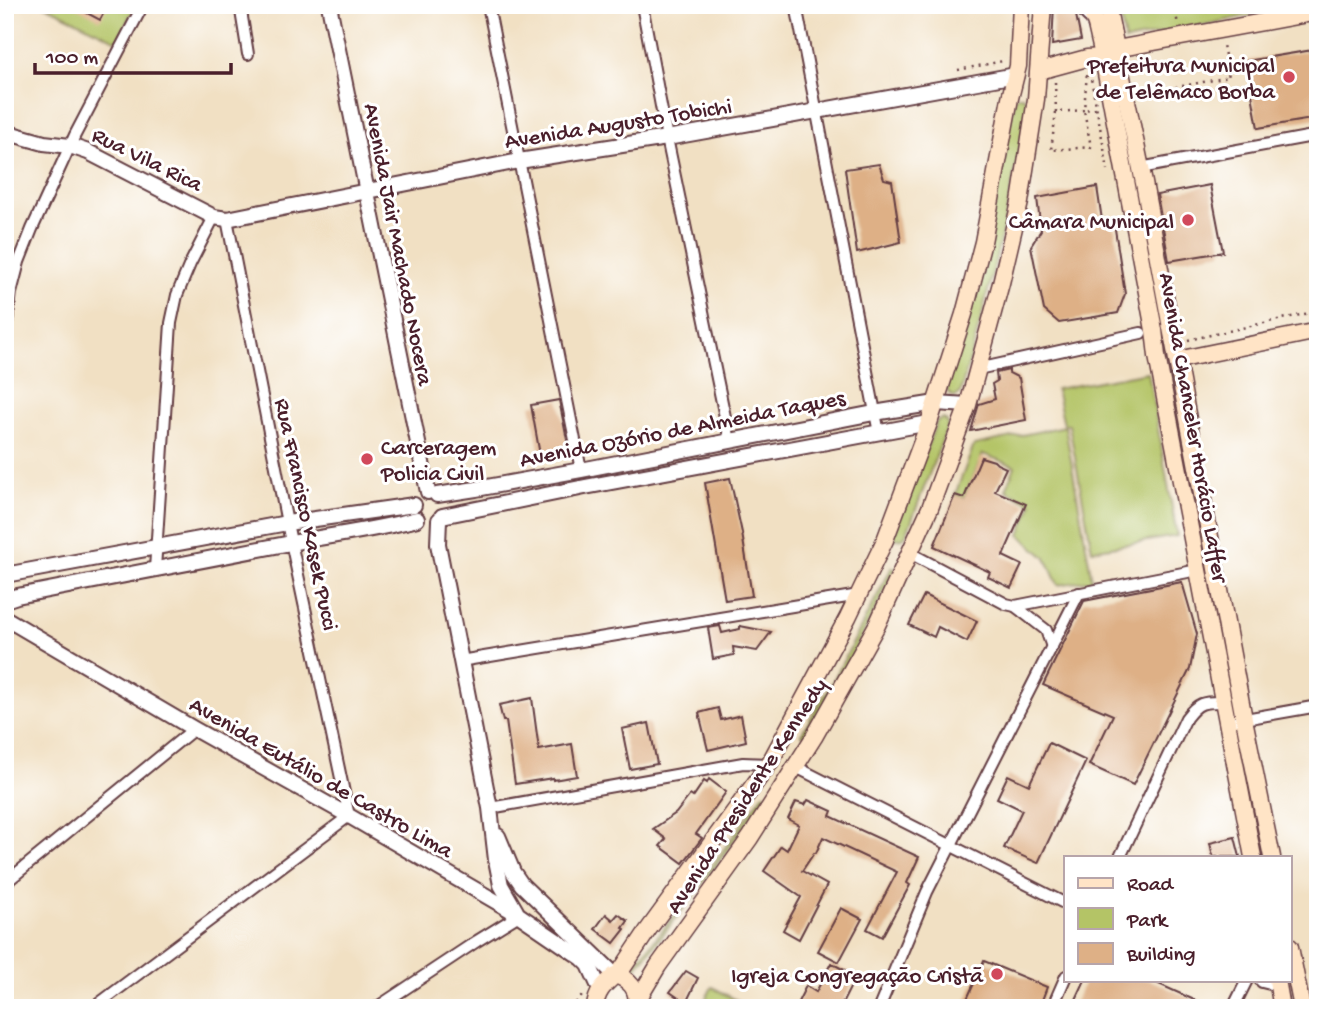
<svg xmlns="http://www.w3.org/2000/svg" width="1323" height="1013" font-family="'Gochi Hand',sans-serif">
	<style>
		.green { fill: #b4c466; stroke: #7f7248; stroke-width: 2 }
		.building { fill: #deb086 }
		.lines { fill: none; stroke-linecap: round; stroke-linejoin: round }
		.service-casing { stroke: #633c42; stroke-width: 9 }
		.minor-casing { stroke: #633c42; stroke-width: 14 }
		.tertiary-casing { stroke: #633c42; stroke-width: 18 }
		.secondary-casing { stroke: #633c42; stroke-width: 19 }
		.path { stroke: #633c42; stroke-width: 2.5; stroke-dasharray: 2 5; stroke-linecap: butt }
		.service { stroke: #fff; stroke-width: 5 }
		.minor { stroke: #fff; stroke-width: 10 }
		.tertiary { stroke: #fff; stroke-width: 14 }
		.secondary { stroke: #ffe4c6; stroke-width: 16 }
		.poi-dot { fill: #d1495b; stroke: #fff; stroke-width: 2.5 }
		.labels { text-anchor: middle; stroke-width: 6; stroke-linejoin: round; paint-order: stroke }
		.poi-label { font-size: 23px; fill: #4a1f2b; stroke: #fff; text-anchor: end }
		.street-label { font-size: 23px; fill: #4a1f2b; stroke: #fff }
	</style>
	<rect width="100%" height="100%" fill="#fff"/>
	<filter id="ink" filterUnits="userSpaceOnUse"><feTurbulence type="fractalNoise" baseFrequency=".0143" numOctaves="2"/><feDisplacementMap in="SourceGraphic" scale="14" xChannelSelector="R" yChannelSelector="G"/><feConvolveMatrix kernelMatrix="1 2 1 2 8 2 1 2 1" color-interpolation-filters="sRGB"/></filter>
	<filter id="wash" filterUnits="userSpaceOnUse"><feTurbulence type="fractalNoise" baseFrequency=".00686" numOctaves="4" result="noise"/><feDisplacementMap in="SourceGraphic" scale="28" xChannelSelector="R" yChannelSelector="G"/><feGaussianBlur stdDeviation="1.57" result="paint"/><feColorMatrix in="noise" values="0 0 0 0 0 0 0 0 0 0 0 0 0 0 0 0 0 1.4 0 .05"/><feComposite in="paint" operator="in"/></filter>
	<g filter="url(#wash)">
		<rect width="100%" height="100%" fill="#f1e0c3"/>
		<g class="green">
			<polygon points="44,5 136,5 117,41"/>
			<polygon points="1118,5 1301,5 1125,41"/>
			<path d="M1016 96H1023L1028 104C1010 202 989 297 960 393L956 397C949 396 948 393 946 386Z"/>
			<polygon points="1148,372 1177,536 1092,550 1069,425 1064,424 1056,389"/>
			<polygon points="943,419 947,421 948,425 906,535 903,538 895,539 893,536 937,421"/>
			<polygon points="1065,426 1092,580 1058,585 1046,558 1020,535 1032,504 1006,490 1015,466 983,454 964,498 955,495 974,445"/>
			<polygon points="892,567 896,569 850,659 806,736 801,734 833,681"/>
			<polygon points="764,793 767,795 691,900 632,973 629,971 688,899"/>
			<polygon points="712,987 751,1008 701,1008"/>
		</g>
		<g id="blocks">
			<g class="building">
				<polygon points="72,5 108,5 100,20"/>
				<polygon points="1054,5 1074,5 1081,40 1052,45"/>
				<polygon points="1313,50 1318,80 1318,118 1258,128 1246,61"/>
				<polygon points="879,164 884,179 892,181 901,242 857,253 845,169"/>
				<polygon points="1210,185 1223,252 1169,261 1157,195"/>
				<polygon points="1097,187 1102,220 1115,229 1125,294 1118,313 1059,323 1044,310 1031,246 1041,230 1037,198"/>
				<polygon points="1009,370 1009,373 1019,378 1026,420 971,431 979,404 995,399 992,384 997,381 996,373"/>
				<polygon points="559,400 569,450 540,455 531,405"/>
				<polygon points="981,457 994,461 997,464 1006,468 995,491 1026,504 1003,556 1022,565 1011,588 988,577 990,572 934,546 955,495 964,498"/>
				<polygon points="730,478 742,533 752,596 725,600 705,483"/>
				<polygon points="1182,582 1197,634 1190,669 1133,785 1089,765 1113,715 1043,685 1084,601"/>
				<polygon points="924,595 977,621 967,642 938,627 934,637 909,625"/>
				<polygon points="720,626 722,633 740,629 740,626 771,632 757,651 733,647 734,655 713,659 708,628"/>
				<polygon points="532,698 539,750 572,744 577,776 553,780 553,778 515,784 506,721 503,721 499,705"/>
				<polygon points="718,708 721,720 741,715 746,741 708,750 699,713"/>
				<polygon points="649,723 657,764 630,769 622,729"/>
				<polygon points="1049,743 1086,761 1038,863 1004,848 1022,810 997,798 1008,775 1029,785"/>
				<polygon points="709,779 726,792 696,834 702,838 683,863 660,846 666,839 653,829 676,813 690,795 693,797 704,781 707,783"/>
				<polygon points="808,800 832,811 830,816 919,857 907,883 910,885 882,937 867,929 897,872 823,837 816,853 814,853 802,871 827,885 799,939 783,930 801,897 764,871 781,846 787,850 799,825 788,819 796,802 805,805"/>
				<polygon points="1235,837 1240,857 1213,857 1210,843"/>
				<polygon points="841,908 862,919 839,962 818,951"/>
				<polygon points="606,914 613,920 618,914 628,921 623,928 625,929 614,943 595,929"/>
				<polygon points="984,961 1047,987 1039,1008 963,1008"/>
				<polygon points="831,963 856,976 840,1008 795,1008 806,986 816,992"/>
				<polygon points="686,971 698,978 686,1003 670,992"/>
				<polygon points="1085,980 1150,980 1212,1008 1072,1008"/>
			</g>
		</g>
	</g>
	<g filter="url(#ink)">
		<use href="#blocks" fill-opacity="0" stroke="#633c42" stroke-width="2"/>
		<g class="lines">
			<defs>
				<polyline id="service" points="1080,5 1083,15 1087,19 1090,19"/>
				<g id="minor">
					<polyline points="240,5 248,54"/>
					<polyline points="488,5 581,470"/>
					<polyline points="642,5 667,138 730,441"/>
					<polyline points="796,5 879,433"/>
					<polyline points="1140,168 1318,135"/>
					<polyline points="5,338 11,293 19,262 32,229 75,135 143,5"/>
					<polyline points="978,369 1141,333"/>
					<polyline points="910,553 1006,604 1015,606 1198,570"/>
					<polyline points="155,569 171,323 177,295 190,264 214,217"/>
					<polyline points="1015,606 1046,630 1052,647"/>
					<polyline points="460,661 859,595"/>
					<polyline points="1228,722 1318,706"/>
					<polyline points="796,767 1066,904"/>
					<polyline points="490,808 743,763 769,764"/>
					<path d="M1120 857 1186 718C1199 701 1204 702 1223 702"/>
					<polyline points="5,883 194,729"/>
					<polyline points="1260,980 1262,982 1270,984 1277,980"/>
					<polyline points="93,1008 349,816 287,523 227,219"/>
					<polyline points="376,1008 477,941 519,915"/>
					<polyline points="879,1008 927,892 1079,593"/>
					<polyline points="1052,1008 1066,976"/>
					<polyline points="1233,1008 1247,980"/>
				</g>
				<g id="tertiary">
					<polyline points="329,5 428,492"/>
					<polyline points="5,132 44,143 70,146 88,152 214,217 227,219 519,161 667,138 1016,75"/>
					<polyline points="437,495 476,489 581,470 874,413 936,403 968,405"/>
					<polyline points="442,516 585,487 929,423"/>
					<polyline points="439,520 438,544 490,808 496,860 501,885 516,911"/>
					<polyline points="5,575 287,523 414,505"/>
					<path d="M5 600 17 596C108 578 199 560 291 543 333 535 376 530 417 519"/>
					<polyline points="5,618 194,729 349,816 519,915 582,958 589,965 600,989"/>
					<polyline points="498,836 513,872 522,885 615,975"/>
				</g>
				<g id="secondary">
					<polyline points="1089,5 1096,25 1101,47 1154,330 1157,356 1253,857"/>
					<polyline points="1107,5 1144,183 1244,719 1272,857"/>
					<polyline points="1116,49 1318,12"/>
					<polyline points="1039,71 1087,58 1102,57"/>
					<polyline points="1177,360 1318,331"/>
					<polyline points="1290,947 1302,1008"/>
					<polyline points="618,975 648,930 769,764 848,617 885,540 929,423 964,314 983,242 1010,98 1018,66 1021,5"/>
					<polyline points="1277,980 1282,1008"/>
					<polyline points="637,1001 658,966 750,838 814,737 877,625 930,508 968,405 1001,283 1020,202 1036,99 1043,5"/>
					<path d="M595 1008C596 992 604 985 615 975 629 979 639 990 636 1005"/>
				</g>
			</defs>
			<use href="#service" class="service-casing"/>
			<use href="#minor" class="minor-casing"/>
			<use href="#tertiary" class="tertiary-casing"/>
			<use href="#secondary" class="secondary-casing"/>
			<g class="path">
				<polyline points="1174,5 1178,24"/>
				<polyline points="958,70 1003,61"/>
				<polyline points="1090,73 1108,170"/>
				<polyline points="1055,82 1056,112 1084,110 1087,73"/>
				<polyline points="1141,94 1229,77 1223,45"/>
				<polyline points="1056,112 1051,150 1091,147 1084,110 1096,108"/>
				<polyline points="1188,340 1318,311"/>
				<polyline points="654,1003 659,1008"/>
				<polyline points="571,1008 583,995"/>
			</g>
			<use href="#service" class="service"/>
			<use href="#minor" class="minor"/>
			<use href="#tertiary" class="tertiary"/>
			<use href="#secondary" class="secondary"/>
		</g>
	</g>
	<g class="poi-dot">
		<circle cx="1289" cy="77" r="7"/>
		<circle cx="1188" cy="220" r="7"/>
		<circle cx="367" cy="459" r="7"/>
		<circle cx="997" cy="974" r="7"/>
	</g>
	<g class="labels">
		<g class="poi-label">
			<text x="1275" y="72">Prefeitura Municipal<tspan x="1275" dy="26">de Telêmaco Borba</tspan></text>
			<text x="1174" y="228">Câmara Municipal</text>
			<text x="381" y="454" text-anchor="start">Carceragem<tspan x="381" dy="26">Policia Civil</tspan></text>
			<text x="983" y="982">Igreja Congregação Cristã</text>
		</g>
		<g class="street-label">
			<text transform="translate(618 122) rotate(-9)" y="8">Avenida Augusto Tobichi</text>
			<text transform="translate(148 158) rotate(26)" y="8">Rua Vila Rica</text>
			<text transform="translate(400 244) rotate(79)" y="8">Avenida Jair Machado Nocera</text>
			<text transform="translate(682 427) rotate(-11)" y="8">Avenida Ozório de Almeida Taques</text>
			<text transform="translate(1195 427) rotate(80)" y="8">Avenida Chanceler Horácio Laffer</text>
			<text transform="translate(308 514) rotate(78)" y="8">Rua Francisco Kasek Pucci</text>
			<text transform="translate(322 776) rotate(30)" y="8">Avenida Eutálio de Castro Lima</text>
			<text transform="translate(745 795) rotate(-57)" y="8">Avenida Presidente Kennedy</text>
		</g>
	</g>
	<rect width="1323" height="1013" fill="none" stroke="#fff" stroke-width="28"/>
	<rect x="1064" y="856" width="228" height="126" fill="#ffffff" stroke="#b7a5aa" stroke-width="2"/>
	<rect x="1078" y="878" width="35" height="10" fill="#ffe4c6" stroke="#b7a5aa" stroke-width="2"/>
	<text x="1127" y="890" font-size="21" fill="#4a1f2b">Road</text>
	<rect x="1078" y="908" width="35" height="21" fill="#b4c466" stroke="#b7a5aa" stroke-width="2"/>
	<text x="1127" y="926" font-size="21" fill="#4a1f2b">Park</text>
	<rect x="1078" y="943" width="35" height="21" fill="#deb086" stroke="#b7a5aa" stroke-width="2"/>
	<text x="1127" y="960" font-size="21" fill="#4a1f2b">Building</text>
	<path d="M35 63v10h196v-10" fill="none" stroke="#4a1f2b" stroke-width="3.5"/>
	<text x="46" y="63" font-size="21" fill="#4a1f2b" stroke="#ffffff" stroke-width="5" paint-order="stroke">100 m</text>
</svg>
